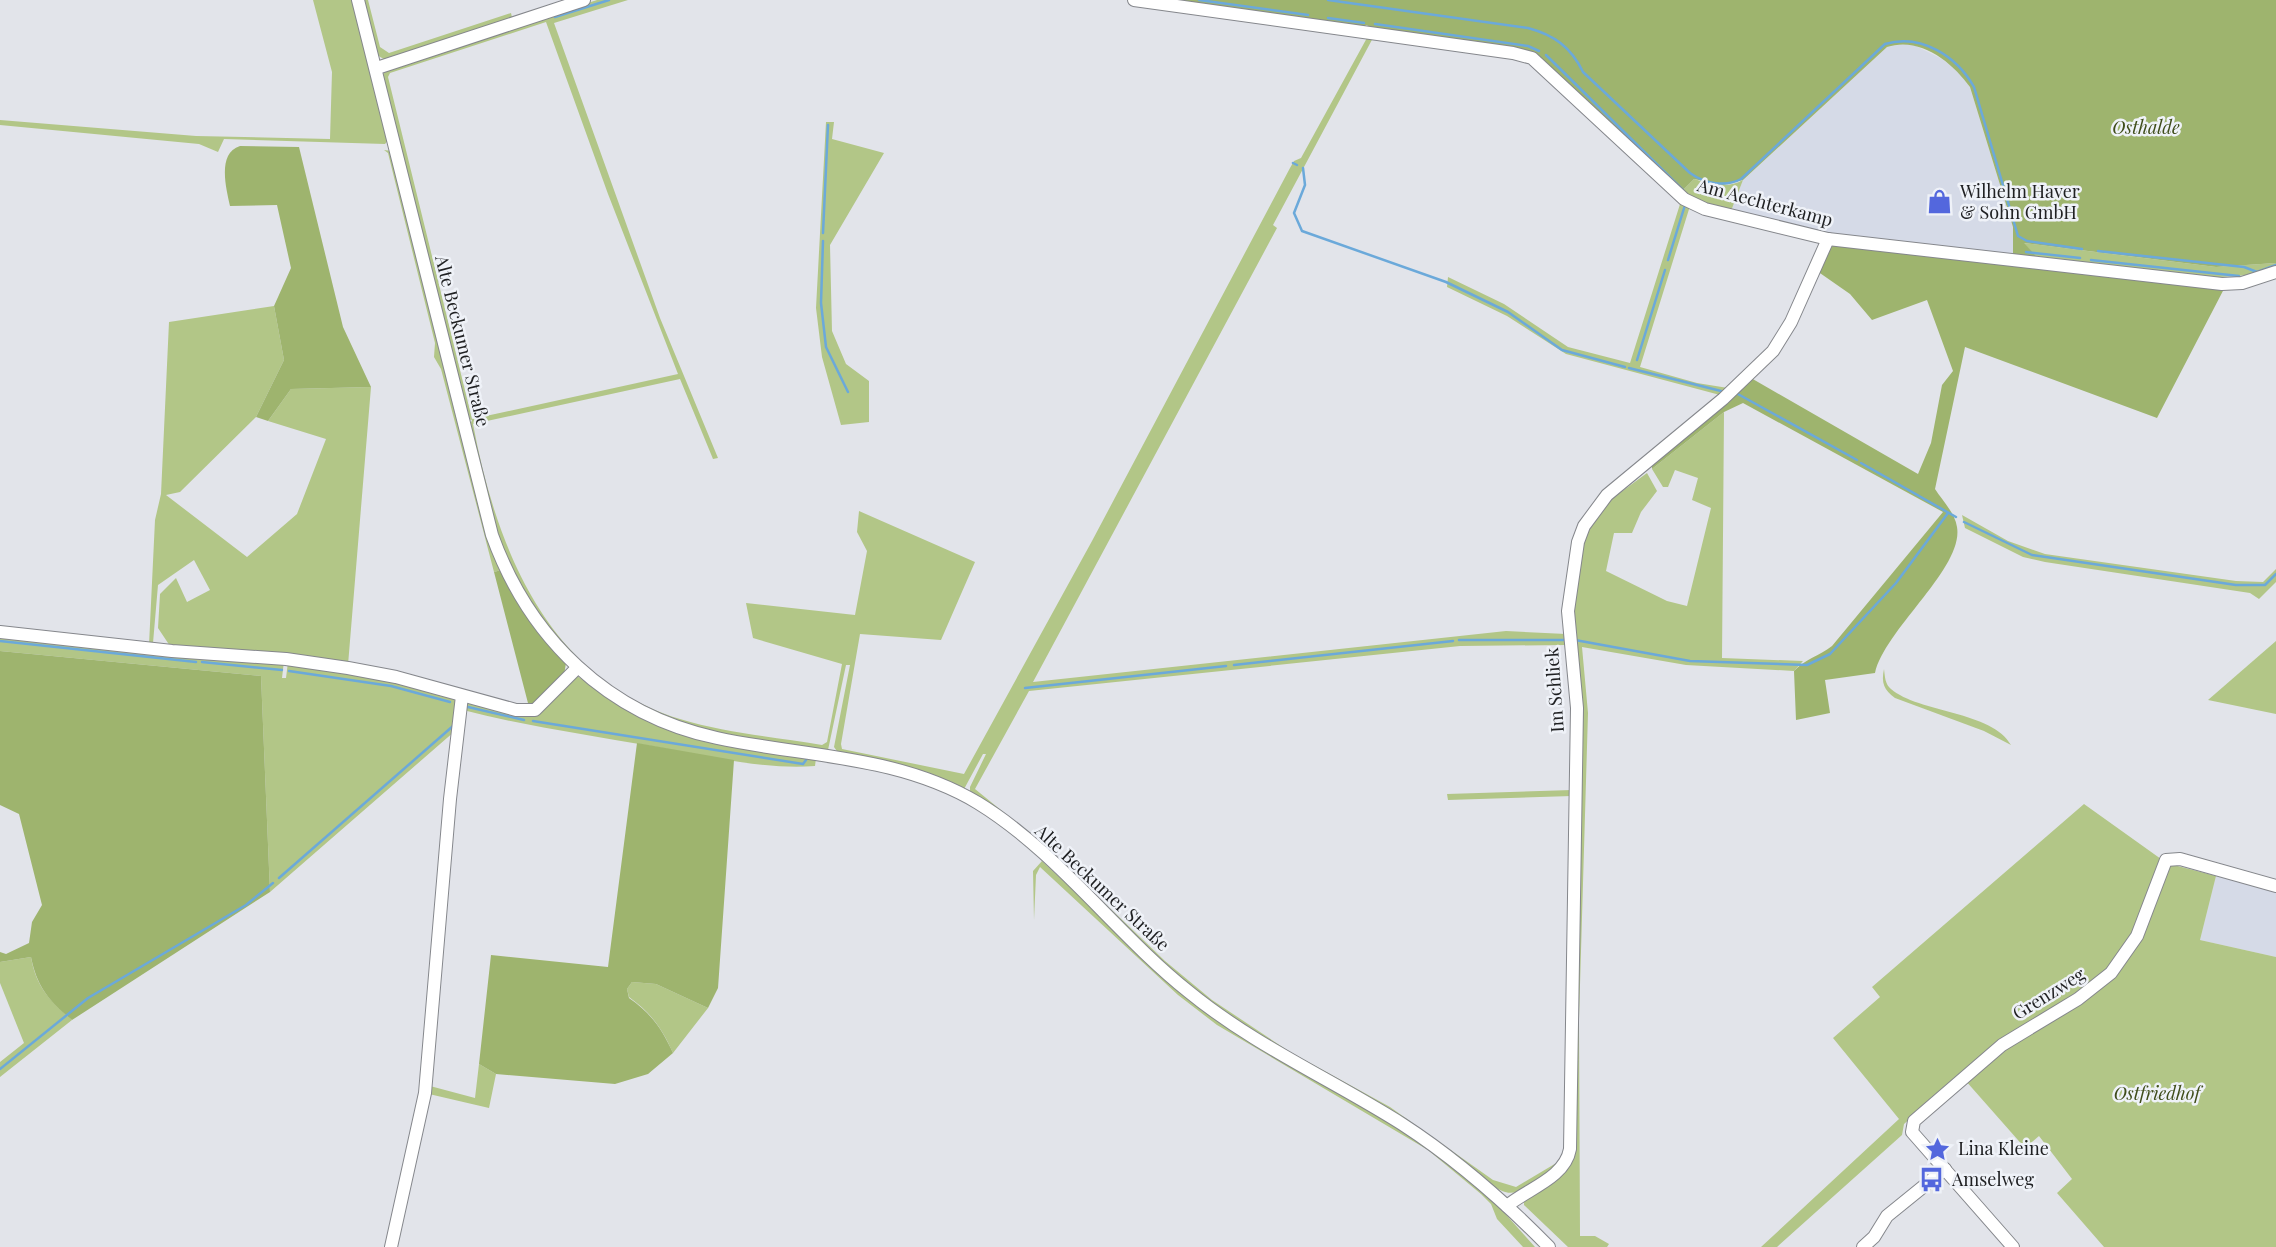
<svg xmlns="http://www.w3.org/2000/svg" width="2276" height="1247" font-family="'Playfair Display',serif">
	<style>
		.built { fill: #d5dae7 }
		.green { fill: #b2c687; fill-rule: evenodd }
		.forest { fill: #9eb46e }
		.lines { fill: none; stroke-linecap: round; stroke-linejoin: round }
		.stream { stroke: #6ba9da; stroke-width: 2.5 }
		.minor-casing { stroke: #85878c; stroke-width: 14 }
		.minor { stroke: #fff; stroke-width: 12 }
		.labels { text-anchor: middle; stroke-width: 5; stroke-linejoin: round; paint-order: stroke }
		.park-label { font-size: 18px; font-style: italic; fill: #3f4d1a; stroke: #eff2f8 }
		.poi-label { font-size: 18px; fill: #202123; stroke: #eff2f8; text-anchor: start }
		.street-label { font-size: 18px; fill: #202123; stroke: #eff2f8 }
	</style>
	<rect width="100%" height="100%" fill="#e2e4ea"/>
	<g class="built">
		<polygon points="1910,43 1942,59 1960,73 1970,87 2013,227 2013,255 1827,236 1731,211 1743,180 1887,47"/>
		<polygon points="2216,876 2276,892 2276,957 2200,940"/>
	</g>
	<g class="green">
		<polygon points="313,0 354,0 390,138 385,144 224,139 218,152 199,144 0,125 0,120 196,136 330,139 332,72"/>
		<polygon points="362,0 368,0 380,47 389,53 511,13 513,22 387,61 377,55"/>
		<path d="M597 0H628L554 23 660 318 718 458 713 459 680 379 473 424C496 547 547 678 680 719 726 733 774 737 822 745L827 742 842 664 753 638 746 603 855 615 867 551 857 532 859 511 975 562 941 640 860 634 841 744 842 749 964 774 1092 541 1290 168 1294 161 1301 158 1368 36H1374L1273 225 1277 228 1033 682 1506 631 1566 634 1565 645 1460 646 1029 691 975 789 1045 846 1165 961 1212 1000 1290 1052 1390 1107 1493 1180 1516 1187 1558 1162 1559 1166C1505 1200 1516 1204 1464 1164L1213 1007 970 794V787L986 754H983L963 791 839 754 834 747 850 665H846L828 750 717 735 675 723 606 686 538 619 497 537 470 425 472 420 468 419 383 74 392 67ZM546 22 608 194 678 374 472 419 388 77 390 73Z"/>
		<polygon points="826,122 834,122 832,139 884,153 830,245 832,331 846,364 869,381 869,422 841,425 822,357 816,308"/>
		<polygon points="384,150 392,151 501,570 494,572 441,369 434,357 435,343 388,153"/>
		<path d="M1694 179C1709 184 1728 189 1743 180L1731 211 1705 206 1680 193Z"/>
		<polygon points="1681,201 1690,206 1640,367 1697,383 1728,388 1720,395 1566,354 1507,316 1447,287 1448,277 1504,304 1568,347 1630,363"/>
		<path d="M2023 243 2216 267 2276 263V268C2216 290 2104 266 2038 258Z"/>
		<polygon points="274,306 284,360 256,417 180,492 166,495 247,557 297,514 326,439 268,421 291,389 371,387 348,665 170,646 158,628 160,594 176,578 187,602 210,590 194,560 158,585 153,643 149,645 155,520 161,494 169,322"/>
		<polygon points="1724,412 1722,658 1803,661 1794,671 1686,665 1582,647 1588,713 1579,1019 1580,1236 1595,1236 1609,1244 1607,1247 1568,1247 1524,1205 1524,1201 1567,1170 1573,1160 1571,612 1582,543 1598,509 1647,473 1657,491 1641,512 1632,533 1614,533 1606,571 1667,601 1687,606 1711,508 1692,500 1698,478 1675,470 1668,487 1663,487 1652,469"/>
		<polygon points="1962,515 2008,541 2045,554 2236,581 2263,582 2276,569 2276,582 2259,599 2250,593 2045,562 2023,557 1965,528"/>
		<polygon points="0,636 284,661 282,678 286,678 288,662 347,670 453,698 455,701 455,731 270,892 261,676 0,651"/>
		<polygon points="2276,641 2276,714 2208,700"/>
		<path d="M1884 669C1885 677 1885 684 1891 689 1919 713 1992 711 2011 745L1984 731 1895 698C1884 690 1881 683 1884 669Z"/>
		<path d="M577 676 637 714 816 758 815 766C761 770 704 755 651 746 588 735 525 726 463 710L468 702 517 714Z"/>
		<polygon points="1572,790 1572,796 1448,800 1447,794"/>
		<polygon points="2084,804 2161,859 2140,921 2108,971 1955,1079 1904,1124 1902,1135 1777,1247 1761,1247 1899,1119 1833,1038 1880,997 1872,987"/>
		<polygon points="1042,861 1146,958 1361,1104 1434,1150 1494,1201 1535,1247 1523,1247 1497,1219 1491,1204 1481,1194 1428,1150 1217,1025 1178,995 1040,867 1036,875 1034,920 1033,871"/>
		<polygon points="2170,864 2216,876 2200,940 2276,957 2276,1247 2104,1247 2057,1193 2072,1179 2039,1136 2025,1148 1965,1080 1988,1059 2114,975"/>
		<path d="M31 957C36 987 50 1001 72 1020L0 1077V1062L24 1043 0 983V962Z"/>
		<path d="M632 982 656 984 708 1008 673 1053C662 1028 651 1013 629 997L627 989Z"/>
		<polygon points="479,1064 496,1074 489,1108 429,1094 430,1086 475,1098"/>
	</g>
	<g class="forest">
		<path d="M1155 0H2276V263L2216 267 2024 243 2038 258 2013 255V227L1970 87C1952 62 1920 36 1887 47L1743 180 1723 185 1694 179 1680 193 1547 64 1379 30 1366 25 1363 28Z"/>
		<path d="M240 146 299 147 343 327 371 387 291 389 268 421 256 417 284 360 274 306 291 268 277 205 230 206C226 188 217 153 240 146Z"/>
		<path d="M1837 243 2225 287 2157 418 1965 347 1935 489C1942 500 1955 513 1957 527 1964 568 1885 629 1875 673L1825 680 1830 713 1796 720 1794 671C1805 659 1819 656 1832 646L1943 512 1743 403 1724 412 1652 469V464L1751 378 1918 474 1931 443 1942 385 1953 371 1927 300 1872 320 1850 294 1817 271 1827 250Z"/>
		<polygon points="501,570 531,622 566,663 564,675 529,707 494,572"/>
		<path d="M0 651 261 676 270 892 72 1020C49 1001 37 987 31 957L0 962V952L6 954 29 943 32 922 42 905 19 814 0 805Z"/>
		<path d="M637 743 734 760 718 988 708 1008 656 984 632 982 627 989 629 998C651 1013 662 1029 673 1053L648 1074 615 1084 496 1074 479 1064 491 955 608 967Z"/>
	</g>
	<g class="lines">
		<g class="stream">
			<polyline points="1199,0 1308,15"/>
			<path d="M1328 0 1528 28C1554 35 1571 47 1583 72L1690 173C1705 184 1726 187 1741 179L1885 44C1922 33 1957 57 1974 87L2018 236 2027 241 2082 249"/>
			<polyline points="555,17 609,0"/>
			<polyline points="1328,18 1364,23"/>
			<polyline points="1375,24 1528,46 1539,51"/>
			<polyline points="1546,55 1683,190"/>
			<polyline points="1293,163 1297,165"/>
			<polyline points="1303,168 1305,185 1294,213 1302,231 1446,282 1508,312 1562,350 1625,367"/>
			<polyline points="823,233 828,125"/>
			<polyline points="823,241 821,303 826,347 848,392"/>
			<polyline points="2098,251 2244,267 2257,272 2276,265"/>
			<polyline points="2026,252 2080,258"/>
			<polyline points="1668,260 1685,205"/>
			<polyline points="2091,260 2239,276"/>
			<polyline points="1637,360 1665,270"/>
			<polyline points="1629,368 1721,391"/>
			<polyline points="1736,393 1857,460"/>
			<polyline points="1861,463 1956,517"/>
			<polyline points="1964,522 2032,555 2236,585 2265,585 2276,574"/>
			<polyline points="1459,640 1565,640"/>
			<polyline points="1575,640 1690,661 1807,665 1830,654 1896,583 1948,513"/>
			<polyline points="0,641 196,662"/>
			<polyline points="202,662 282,670"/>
			<polyline points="1234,665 1453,641"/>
			<polyline points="289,671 391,686 450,702"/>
			<polyline points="1025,688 1226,666"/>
			<polyline points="468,707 524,720"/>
			<polyline points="533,721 803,764 806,760"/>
			<polyline points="279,878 453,726"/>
			<polyline points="0,1069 88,998 246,905 273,883"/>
		</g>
		<defs>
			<g id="minor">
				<path d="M358 0 492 535C529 638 608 715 717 738 805 757 898 755 978 803 1058 852 1116 934 1189 992 1255 1046 1331 1079 1402 1124 1456 1159 1504 1201 1549 1247"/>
				<polyline points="1134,0 1513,53 1532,58 1684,199 1705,209 1828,239 2222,284 2242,283 2276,272"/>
				<polyline points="377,68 584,0"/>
				<polyline points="0,632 172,651 286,659 348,668 396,677 516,710 535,710 577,668"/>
				<path d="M1507 1206C1527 1189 1565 1178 1570 1149L1577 708 1568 611 1578 542 1584 526 1607 495 1723 399 1773 351 1791 322 1828 239"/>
				<polyline points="391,1247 425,1093 450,799 462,696"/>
				<polyline points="1863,1247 1874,1237 1887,1216 1945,1169"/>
				<polyline points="2013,1247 1912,1132 1914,1121 2002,1045 2078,999 2111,973 2137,936 2166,860 2180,859 2276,886"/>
			</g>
		</defs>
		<use href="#minor" class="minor-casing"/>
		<use href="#minor" class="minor"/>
	</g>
	<defs>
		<symbol id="shop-bare" viewBox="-9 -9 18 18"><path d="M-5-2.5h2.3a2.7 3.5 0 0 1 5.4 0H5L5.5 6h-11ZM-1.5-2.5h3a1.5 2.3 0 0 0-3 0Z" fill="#5367dd" stroke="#eff2f8" stroke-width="2.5" paint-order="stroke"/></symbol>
		<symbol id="sight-bare" viewBox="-9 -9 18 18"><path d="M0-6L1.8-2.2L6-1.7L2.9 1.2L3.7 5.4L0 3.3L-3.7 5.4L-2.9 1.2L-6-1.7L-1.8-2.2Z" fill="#5367dd" stroke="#eff2f8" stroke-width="2.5" paint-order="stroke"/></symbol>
		<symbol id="bus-bare" viewBox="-9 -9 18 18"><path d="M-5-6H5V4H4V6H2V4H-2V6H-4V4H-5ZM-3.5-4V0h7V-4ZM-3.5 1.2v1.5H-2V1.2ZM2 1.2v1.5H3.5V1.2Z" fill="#5367dd" stroke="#eff2f8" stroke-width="2.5" paint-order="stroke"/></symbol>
	</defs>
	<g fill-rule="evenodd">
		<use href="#shop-bare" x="1922" y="184" width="35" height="35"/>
		<use href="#sight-bare" x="1920" y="1132" width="35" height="35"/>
		<use href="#bus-bare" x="1914" y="1162" width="35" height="35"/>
	</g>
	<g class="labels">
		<g class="park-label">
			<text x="2146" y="134">Osthalde</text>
			<text x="2157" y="1100">Ostfriedhof</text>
		</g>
		<g class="poi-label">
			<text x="1960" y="198">Wilhelm Haver<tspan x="1960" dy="21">&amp; Sohn GmbH</tspan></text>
			<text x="1958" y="1155">Lina Kleine</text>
			<text x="1952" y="1186">Amselweg</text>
		</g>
		<g class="street-label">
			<text transform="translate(1765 203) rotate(15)" y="6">Am Aechterkamp</text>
			<text transform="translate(462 341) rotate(76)" y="6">Alte Beckumer Straße</text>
			<text transform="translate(1555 690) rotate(-94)" y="6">Im Schliek</text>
			<text transform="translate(1102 888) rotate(43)" y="6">Alte Beckumer Straße</text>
			<text transform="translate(2049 994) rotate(-32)" y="6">Grenzweg</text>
		</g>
	</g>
</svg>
